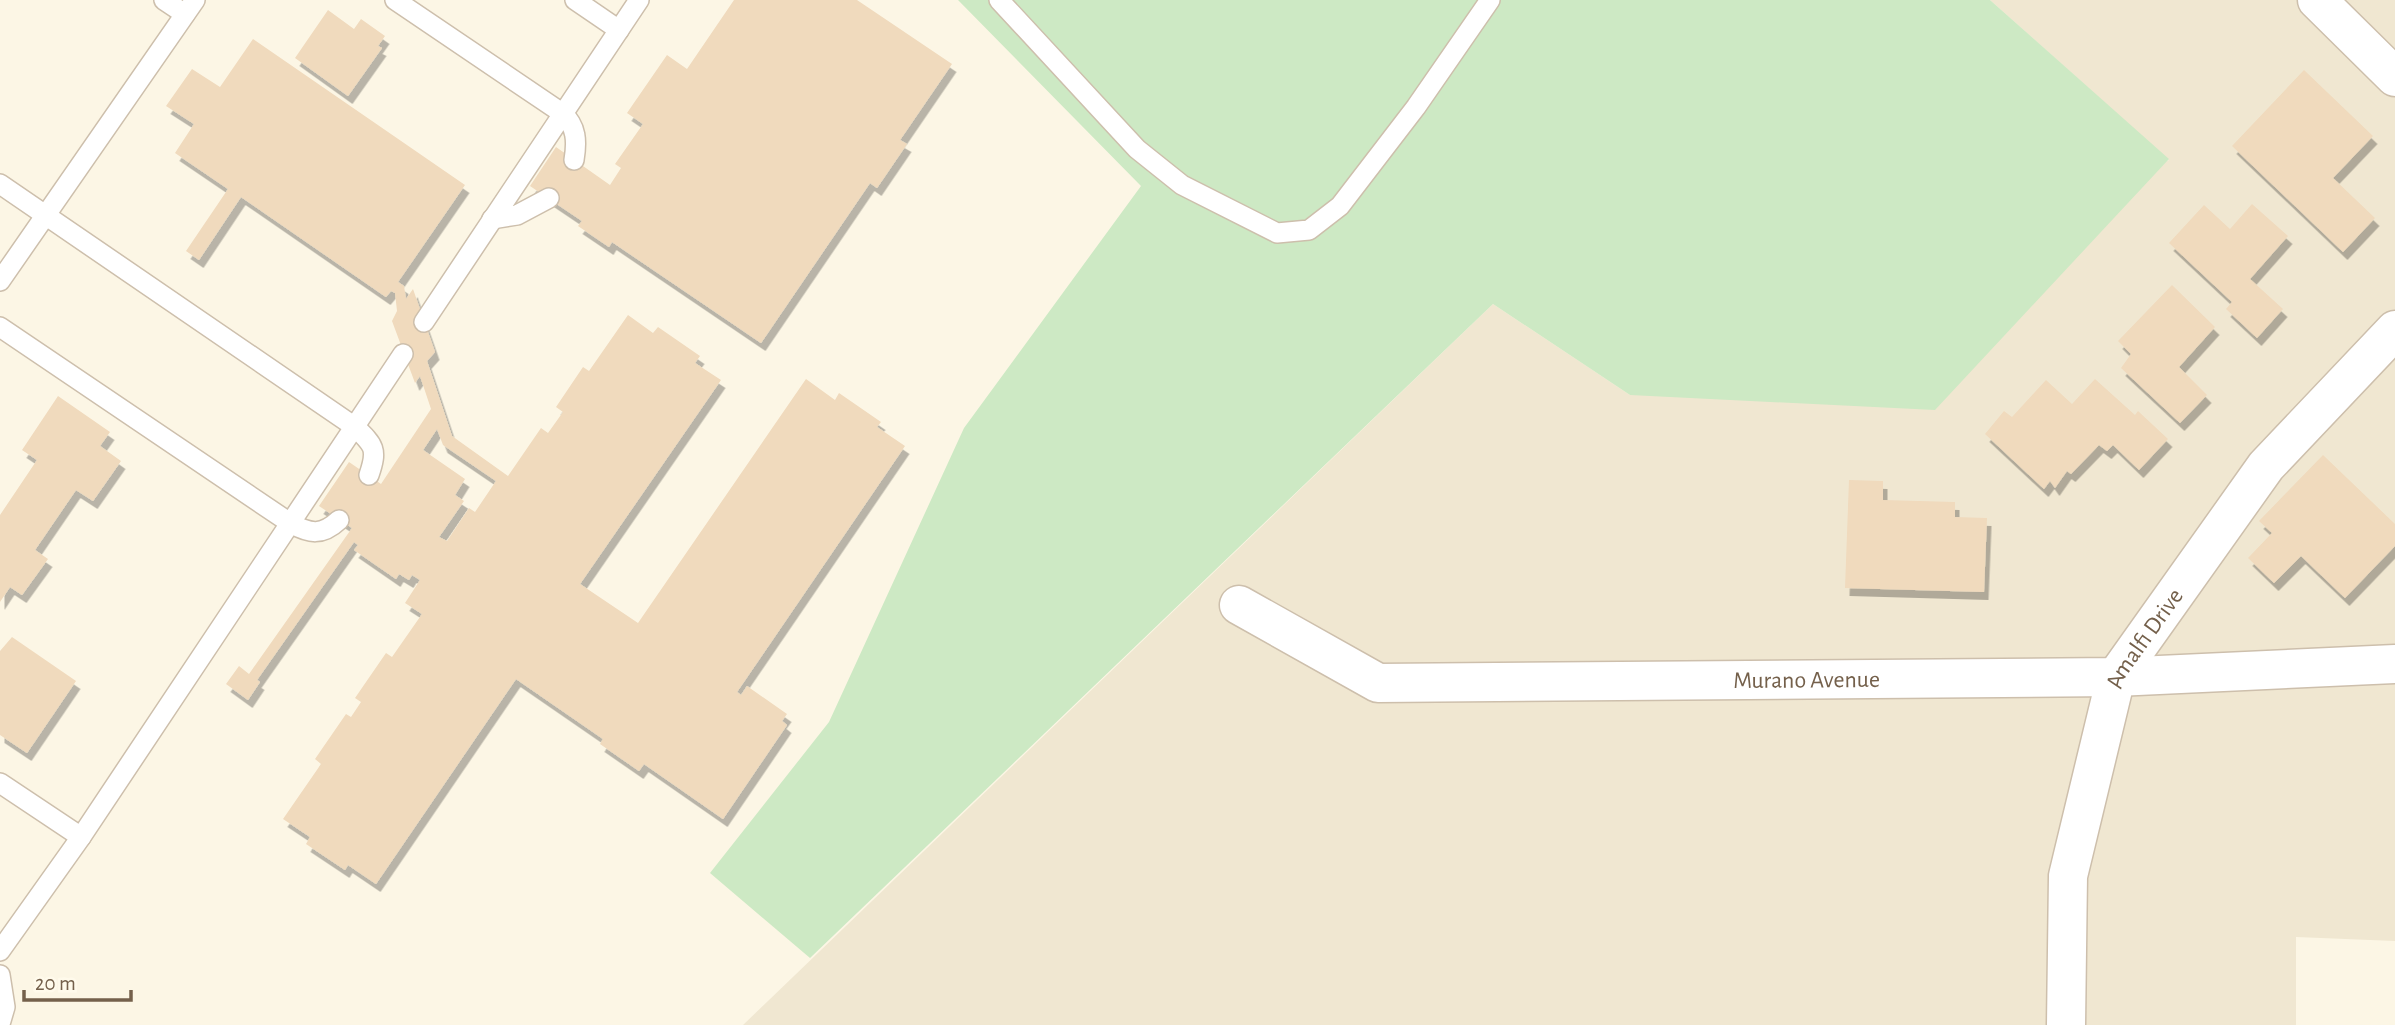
<svg xmlns="http://www.w3.org/2000/svg" width="2395" height="1025" font-family="'Alegreya Sans',sans-serif">
	<style>
		.residential { fill: #f0e7d1 }
		.green { fill: #cde9c4 }
		.building { fill: #f0dabd; fill-rule: evenodd; filter: url(#shadow) }
		.lines { fill: none; stroke-linecap: round; stroke-linejoin: round }
		.service-casing { stroke: #cdbfac; stroke-width: 22 }
		.minor-casing { stroke: #cdbfac; stroke-width: 41 }
		.service { stroke: #fff; stroke-width: 19 }
		.minor { stroke: #fff; stroke-width: 38 }
		.labels { text-anchor: middle; stroke-width: 5; stroke-linejoin: round; paint-order: stroke }
		.street-label { font-size: 24px; fill: #74604b; stroke: #fffaeb }
	</style>
	<defs>
		<filter id="shadow"><feDropShadow dx="4.5" dy="8" stdDeviation="0" flood-color="#0004"/></filter>
	</defs>
	<rect width="100%" height="100%" fill="#fcf6e5"/>
	<polygon class="residential" points="1990,0 2395,0 2395,941 2296,937 2296,1025 743,1025 1493,304 1630,395 2169,160"/>
	<polygon class="green" points="958,0 1990,0 2169,159 1935,410 1630,395 1493,304 810,958 710,873 829,722 964,428 1141,186"/>
	<g class="building">
		<polygon points="734,0 857,0 952,64 900,140 907,144 877,188 870,183 761,343 612,242 609,247 578,226 582,221 530,186 556,147 610,185 621,168 615,164 643,124 627,113 667,55 687,69"/>
		<polygon points="328,10 354,29 361,19 385,36 378,46 382,48 348,96 295,58"/>
		<path d="M253 39 465 185 398 282 404 286 406 299 413 289 435 352 427 361 452 436 508 476 541 428 548 433 563 412 556 407 583 367 589 371 628 315 653 333 658 327 700 356 695 363 721 380 580 584 638 623 806 379 835 400 839 393 881 422 877 427 905 446 737 692 741 695 747 686 787 714 782 721 787 725 723 819 644 764 639 771 600 744 603 739 516 679 376 884 348 865 345 870 306 844 310 837 283 819 321 764 315 759 346 714 351 717 361 702 355 698 386 653 392 657 422 614 405 603 420 580 412 575 409 580 399 574 396 579 354 550 358 545 354 542 257 680 260 682 248 700 226 684 239 666 249 674 352 528 319 506 349 462 381 484 431 409 420 376 415 383 392 321 397 311 395 293 391 291 386 297 241 197 199 260 186 251 228 189 175 153 194 124 166 106 192 69 220 87ZM437 429 443 445 496 481 475 512 469 508 447 541 439 537 464 501 455 495 465 479 423 450Z"/>
		<polygon points="2304,70 2373,136 2333,178 2375,218 2343,252 2232,146"/>
		<polygon points="2252,204 2288,236 2250,279 2283,309 2257,338 2226,309 2232,302 2169,243 2204,205 2230,229"/>
		<polygon points="2172,285 2215,327 2179,367 2207,395 2180,423 2121,368 2131,354 2118,341"/>
		<polygon points="2095,379 2135,415 2138,411 2168,439 2139,470 2113,445 2107,451 2099,445 2071,474 2067,471 2055,488 2050,481 2044,489 1985,434 2004,411 2012,417 2046,380 2072,404"/>
		<polygon points="58,396 110,432 100,446 121,461 93,501 76,490 35,550 48,559 22,595 10,587 0,602 0,515 37,460 22,450"/>
		<polygon points="2323,455 2395,524 2395,546 2345,598 2301,556 2274,583 2248,558 2272,533 2259,521"/>
		<polygon points="1849,480 1883,481 1883,500 1955,502 1955,517 1987,518 1984,592 1845,588"/>
		<polygon points="12,637 76,681 27,753 0,735 0,651"/>
	</g>
	<g class="lines">
		<defs>
			<g id="service">
				<polyline points="164,0 185,14"/>
				<path d="M395 0 562 113C577 126 577 142 574 160"/>
				<polyline points="575,0 619,30"/>
				<polyline points="999,0 1137,149 1182,185 1277,233 1309,230 1340,206 1416,107 1490,0"/>
				<path d="M0 184 355 427C374 445 378 449 369 475"/>
				<polyline points="492,219 517,215 549,198"/>
				<polyline points="0,281 195,0"/>
				<polyline points="424,322 639,0"/>
				<path d="M0 327 290 523C310 534 322 536 339 520"/>
				<polyline points="0,783 81,837"/>
				<polyline points="0,951 81,837 403,354"/>
				<polyline points="0,975 5,1007 0,1024"/>
			</g>
			<g id="minor">
				<polyline points="2317,0 2395,77"/>
				<path id="s1" d="M1239 605 1378 683 2116 677 2395 664"/>
				<path id="s2" d="M2066 1025 2068 876 2116 677 2266 466 2395 330"/>
			</g>
		</defs>
		<use href="#service" class="service-casing"/>
		<use href="#minor" class="minor-casing"/>
		<use href="#service" class="service"/>
		<use href="#minor" class="minor"/>
	</g>
	<g class="labels">
		<g class="street-label">
			<text dy="8" stroke="none"><textPath href="#s2" startOffset="401">Amalfi Drive</textPath></text>
			<text dy="8" stroke="none"><textPath href="#s1" startOffset="588">Murano Avenue</textPath></text>
		</g>
	</g>
	<path d="M24 990v10h107v-10" fill="none" stroke="#74604b" stroke-width="3.5"/>
	<text x="35" y="990" font-size="21" fill="#74604b" stroke="#fffaeb" stroke-width="5" paint-order="stroke">20 m</text>
</svg>
